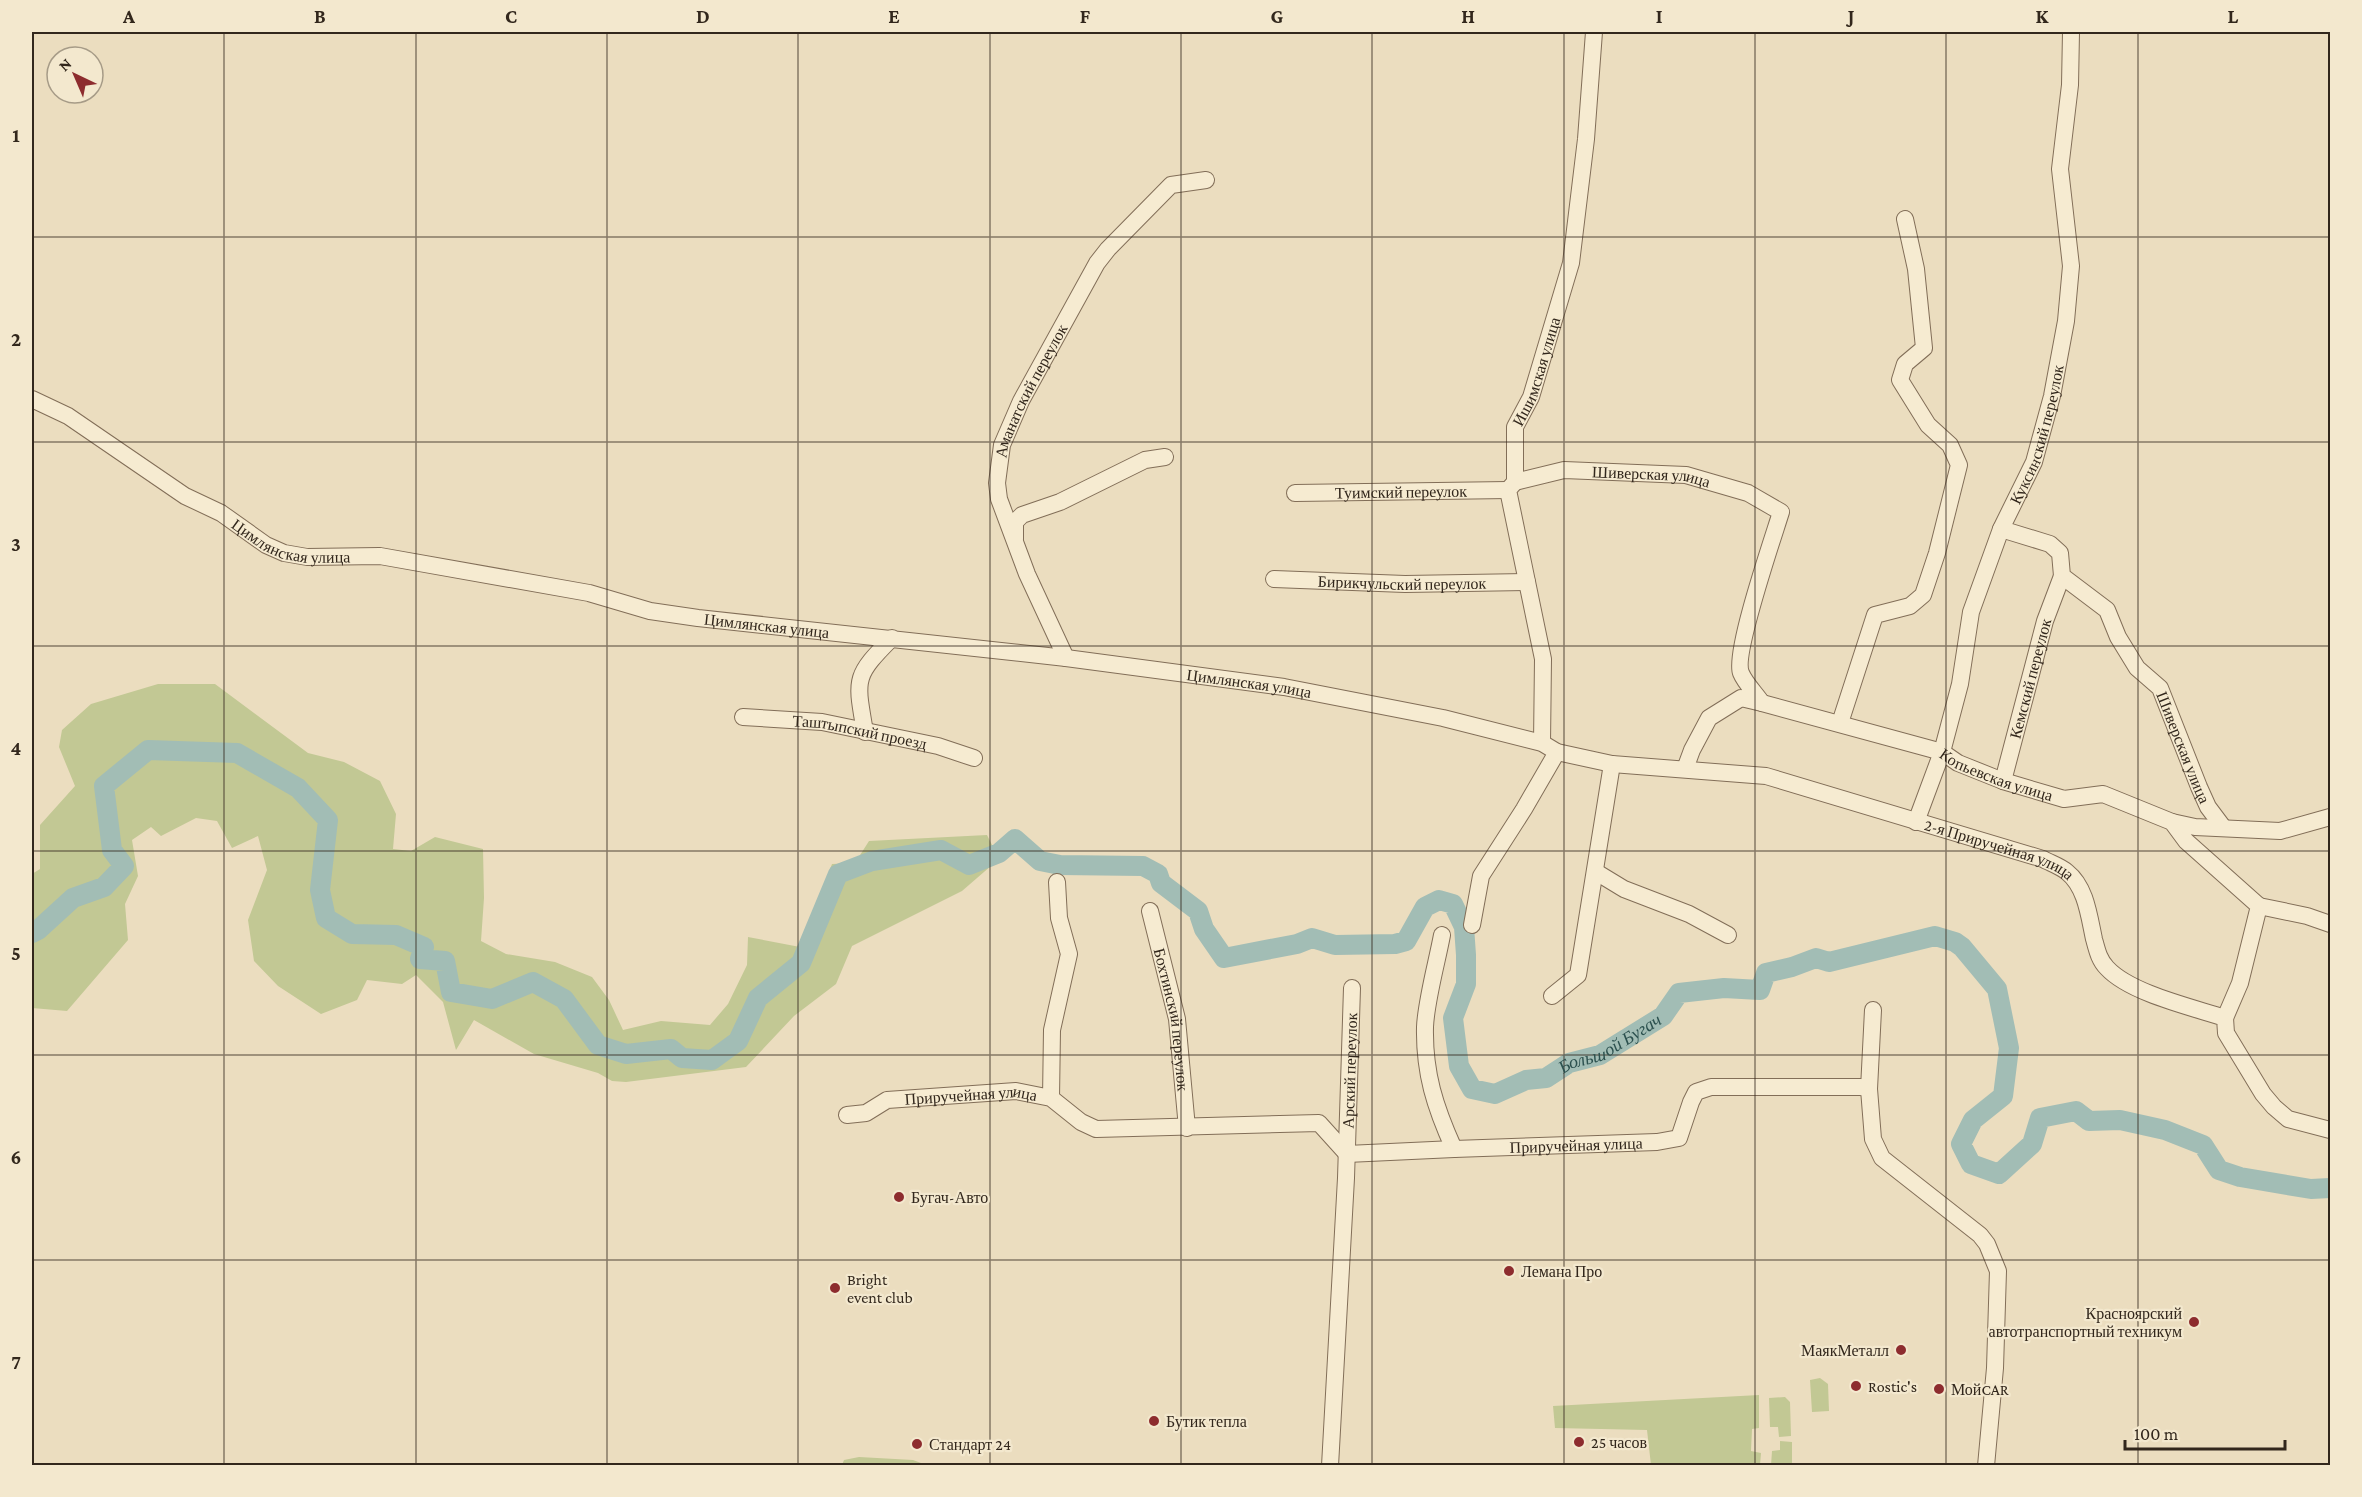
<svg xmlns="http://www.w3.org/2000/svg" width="2362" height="1497" font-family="'Crimson Pro',serif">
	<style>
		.green { fill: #c2c894 }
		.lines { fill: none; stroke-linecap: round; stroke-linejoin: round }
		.river { stroke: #a2bdb5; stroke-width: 20 }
		.minor-casing { stroke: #826e58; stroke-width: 18 }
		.minor { stroke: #f6ebd1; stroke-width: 16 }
		.grid { fill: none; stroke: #32271c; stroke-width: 1.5; stroke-opacity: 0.55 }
		.poi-dot { fill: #8d2c2e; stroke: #f3e8ce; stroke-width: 2 }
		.labels { text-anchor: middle; stroke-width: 4.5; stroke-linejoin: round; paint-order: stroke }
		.street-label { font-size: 16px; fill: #32271c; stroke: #f3e8ce }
		.poi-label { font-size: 16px; fill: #32271c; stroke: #f3e8ce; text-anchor: start }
		.water-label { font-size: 18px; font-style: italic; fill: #2c514f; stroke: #f3e8ce }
		.neatline { fill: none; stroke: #32271c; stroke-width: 2 }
		.grid-label { font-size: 20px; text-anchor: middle; font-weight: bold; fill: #32271c }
	</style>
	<rect width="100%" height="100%" fill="#ebddbf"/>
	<g class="green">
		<polygon points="158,684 215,684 308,753 344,762 380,781 396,814 393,849 411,851 435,837 483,849 484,898 481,941 506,954 555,962 592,977 609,1000 623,1030 661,1021 710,1025 728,1004 747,965 748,937 800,947 832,864 855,863 869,841 987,835 999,859 962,891 852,946 836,984 794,1016 746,1067 626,1082 612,1081 598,1073 534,1054 474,1020 456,1050 443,1002 416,975 402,984 367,980 357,1000 321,1014 278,986 254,961 248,920 267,870 258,836 232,848 217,821 196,818 161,836 151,827 132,840 138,876 125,904 128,940 67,1011 32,1008 32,874 40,869 40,825 75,786 59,747 62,730 91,704"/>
		<polygon points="1820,1378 1828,1384 1829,1411 1812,1412 1810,1380"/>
		<polygon points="1759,1395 1759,1428 1752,1429 1751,1451 1761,1453 1760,1465 1651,1465 1647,1430 1555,1428 1553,1406"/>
		<polygon points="1785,1397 1790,1402 1791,1436 1779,1437 1778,1427 1770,1427 1769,1398"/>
		<polygon points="1780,1441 1792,1442 1792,1465 1771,1465 1772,1451 1780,1450"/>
		<polygon points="859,1457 913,1460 921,1463 921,1466 842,1465 844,1460"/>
	</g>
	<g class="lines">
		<path class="river" id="s1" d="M32 933 38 930 73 898 104 887 124 866 112 850 104 786 148 750 237 753 298 788 328 820 320 890 326 918 352 934 396 935 424 947 420 959 445 961 451 992 492 999 533 982 564 999 598 1045 626 1054 671 1049 682 1058 712 1060 738 1041 758 998 801 963 838 874 872 861 941 850 969 865 999 853 1015 839 1040 861 1060 865 1143 866 1158 874 1161 883 1198 911 1204 929 1224 958 1297 944 1312 938 1335 945 1395 944 1406 941 1425 907 1439 900 1453 904 1464 927 1466 955V984L1453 1018 1459 1066 1472 1089 1495 1094 1526 1080 1546 1078 1569 1063 1600 1055 1663 1016 1679 993 1724 988 1760 990 1766 973 1792 967 1816 958 1829 962 1935 936 1955 942 1962 947 1997 989 2009 1048 2003 1096 1973 1120 1961 1144 1971 1164 1999 1174 2032 1144 2040 1118 2076 1111 2089 1121 2120 1120 2165 1130 2203 1145 2219 1170 2240 1177 2311 1189 2330 1188"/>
		<defs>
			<g id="minor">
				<path id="s2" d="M32 399 68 416 185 496 221 513 266 545 284 553 307 557 380 556 589 593 650 611 698 618 1066 658 1284 687 1443 718 1542 743 1557 752 1612 764 1766 776 2043 859C2050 863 2060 866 2067 872 2086 887 2089 916 2094 939 2097 950 2099 960 2107 968 2130 993 2191 1007 2225 1018L2226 1033 2263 1094 2274 1107 2288 1119 2330 1130"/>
				<path id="s3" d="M1515 482 1564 470 1686 475 1748 493 1781 512C1773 538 1733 654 1741 673 1745 683 1756 694 1762 703L1741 698 1709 718 1692 750 1685 769"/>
				<path id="s4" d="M1295 493 1508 490"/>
				<path id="s5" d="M2001 529 2050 544 2060 553 2062 576 2107 610 2118 637 2137 668 2160 688 2199 787 2208 807 2223 827"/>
				<polyline points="1015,539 1015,522 1022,515 1060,502 1145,460 1165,457"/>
				<path id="s6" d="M1274 579 1405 584 1527 582"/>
				<path id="s7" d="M1066 658 1027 574 999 499 997 483 1002 445 1021 401 1097 263 1108 249 1171 185 1206 180"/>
				<path id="s8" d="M1762 703 1942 752 1958 763 2003 781 2064 799 2103 794 2172 822 2186 841 2259 906 2240 983 2225 1018"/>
				<path id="s9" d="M743 717 822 722 938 746 974 758"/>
				<polyline points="1840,723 1875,615 1910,606 1923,595 1937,553 1959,465 1950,445 1928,425 1900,380 1905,364 1924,348 1916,269 1905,219"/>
				<path d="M865 732C856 679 853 677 892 638"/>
				<path id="s10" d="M1542 743 1543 659 1508 490 1515 482V427L1531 397 1571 263 1586 139 1594 32"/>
				<path id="s11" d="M2003 781 2045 621 2062 576"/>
				<path id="s12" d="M1916 822 1942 752 1960 684 1971 612 2001 529 2034 462 2052 396 2066 321 2071 266 2060 169 2070 85 2071 32"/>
				<polyline points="2172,822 2195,827 2280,831 2330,817"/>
				<polyline points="1596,872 1624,889 1689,914 1728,935"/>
				<polyline points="2259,906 2307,916 2330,924"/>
				<path id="s13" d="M1150 911 1177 1019 1187 1128"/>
				<polyline points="1472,925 1481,876 1524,809 1557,752"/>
				<path d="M1442 935C1437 962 1426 1001 1425 1027 1424 1073 1435 1107 1454 1149"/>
				<polyline points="1552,996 1578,975 1612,764"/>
				<polyline points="1869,1089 1873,1010"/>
				<polyline points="1051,1098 1052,1030 1069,954 1059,918 1057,882"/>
				<path id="s14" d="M847 1115 866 1113 887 1100 1016 1091 1051 1098 1081 1122 1096 1129 1319 1123 1347 1154 1454 1149 1657 1142 1679 1138 1691 1102 1696 1092 1711 1087H1861L1869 1089 1873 1139 1882 1158 1980 1235 1987 1244 1998 1271 1995 1368 1986 1466"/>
				<path id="s15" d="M1330 1466 1346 1178 1352 988"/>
			</g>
		</defs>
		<use href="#minor" class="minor-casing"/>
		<use href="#minor" class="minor"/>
	</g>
	<path class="grid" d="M224 32V1466M416 32V1466M607 32V1466M798 32V1466M990 32V1466M1181 32V1466M1372 32V1466M1564 32V1466M1755 32V1466M1946 32V1466M2138 32V1466M32 237H2330M32 442H2330M32 646H2330M32 851H2330M32 1055H2330M32 1260H2330"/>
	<g class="poi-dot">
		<circle cx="899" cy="1197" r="6"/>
		<circle cx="1509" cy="1271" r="6"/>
		<circle cx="835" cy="1288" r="6"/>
		<circle cx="2194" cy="1322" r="6"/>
		<circle cx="1901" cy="1350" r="6"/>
		<circle cx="1856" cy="1386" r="6"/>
		<circle cx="1939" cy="1389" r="6"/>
		<circle cx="1154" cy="1421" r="6"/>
		<circle cx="1579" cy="1442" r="6"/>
		<circle cx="917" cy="1444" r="6"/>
	</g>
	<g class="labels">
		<g class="street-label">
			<text dy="6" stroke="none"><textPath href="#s10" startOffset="382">Ишимская улица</textPath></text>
			<text dy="6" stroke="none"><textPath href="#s7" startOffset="288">Аманатский переулок</textPath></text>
			<text dy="6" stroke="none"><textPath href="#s12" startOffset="408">Куксинский переулок</textPath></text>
			<text dy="6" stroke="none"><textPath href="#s3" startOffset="138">Шиверская улица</textPath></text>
			<text dy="6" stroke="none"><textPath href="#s4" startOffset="106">Туимский переулок</textPath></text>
			<text dy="6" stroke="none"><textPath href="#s2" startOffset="300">Цимлянская улица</textPath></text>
			<text dy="6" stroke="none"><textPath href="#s6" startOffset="128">Бирикчульский переулок</textPath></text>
			<text dy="6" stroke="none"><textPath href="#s2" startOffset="786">Цимлянская улица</textPath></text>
			<text dy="6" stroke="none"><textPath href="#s11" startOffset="106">Кемский переулок</textPath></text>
			<text dy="6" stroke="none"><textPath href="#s2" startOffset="1272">Цимлянская улица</textPath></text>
			<text dy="6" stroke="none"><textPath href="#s9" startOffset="118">Таштыпский проезд</textPath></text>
			<text dy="6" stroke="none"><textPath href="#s5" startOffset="304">Шиверская улица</textPath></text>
			<text dy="6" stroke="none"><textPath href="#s8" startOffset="246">Копьевская улица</textPath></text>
			<text dy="6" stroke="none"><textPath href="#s2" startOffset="2044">2-я Приручейная улица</textPath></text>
			<text dy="6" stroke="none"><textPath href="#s13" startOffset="111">Бохтинский переулок</textPath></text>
			<text dy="6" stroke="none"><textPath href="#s15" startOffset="396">Арский переулок</textPath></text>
			<text dy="6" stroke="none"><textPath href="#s14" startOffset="128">Приручейная улица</textPath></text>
			<text dy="6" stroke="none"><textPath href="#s14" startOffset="758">Приручейная улица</textPath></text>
		</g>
		<g class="poi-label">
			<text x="911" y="1203">Бугач-Авто</text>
			<text x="1521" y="1277">Лемана Про</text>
			<text x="847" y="1285">Bright<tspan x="847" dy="18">event club</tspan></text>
			<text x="2182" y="1319" text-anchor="end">Красноярский<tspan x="2182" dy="18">автотранспортный техникум</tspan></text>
			<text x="1889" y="1356" text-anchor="end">МаякМеталл</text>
			<text x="1868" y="1392">Rostic's</text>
			<text x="1951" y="1395">МойCAR</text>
			<text x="1166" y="1427">Бутик тепла</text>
			<text x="1591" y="1448">25 часов</text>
			<text x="929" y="1450">Стандарт 24</text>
		</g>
		<g class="water-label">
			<text dy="6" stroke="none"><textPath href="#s1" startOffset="2318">Большой Бугач</textPath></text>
		</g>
	</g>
	<rect width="2362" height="1497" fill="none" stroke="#f3e8ce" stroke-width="66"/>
	<g transform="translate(75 75) rotate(316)"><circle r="28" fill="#f3e8ce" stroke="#a69b87" stroke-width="1.5"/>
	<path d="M0-4.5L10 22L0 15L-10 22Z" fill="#8d2c2e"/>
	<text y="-9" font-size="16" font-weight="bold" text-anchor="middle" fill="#32271c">N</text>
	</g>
	<path d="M2125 1440v9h160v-9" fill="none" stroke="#32271c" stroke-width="3"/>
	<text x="2134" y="1440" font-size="18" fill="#32271c" stroke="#f3e8ce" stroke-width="4.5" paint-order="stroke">100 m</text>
	<rect x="33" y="33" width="2296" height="1431" class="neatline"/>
	<g class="grid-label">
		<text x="129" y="23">A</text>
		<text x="320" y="23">B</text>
		<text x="511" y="23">C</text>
		<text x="703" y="23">D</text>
		<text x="894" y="23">E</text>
		<text x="1085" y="23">F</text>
		<text x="1277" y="23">G</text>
		<text x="1468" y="23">H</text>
		<text x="1659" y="23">I</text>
		<text x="1851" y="23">J</text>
		<text x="2042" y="23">K</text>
		<text x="2233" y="23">L</text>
		<text x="16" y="142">1</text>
		<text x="16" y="346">2</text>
		<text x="16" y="551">3</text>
		<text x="16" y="755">4</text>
		<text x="16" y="960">5</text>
		<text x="16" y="1164">6</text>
		<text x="16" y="1369">7</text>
	</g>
</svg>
